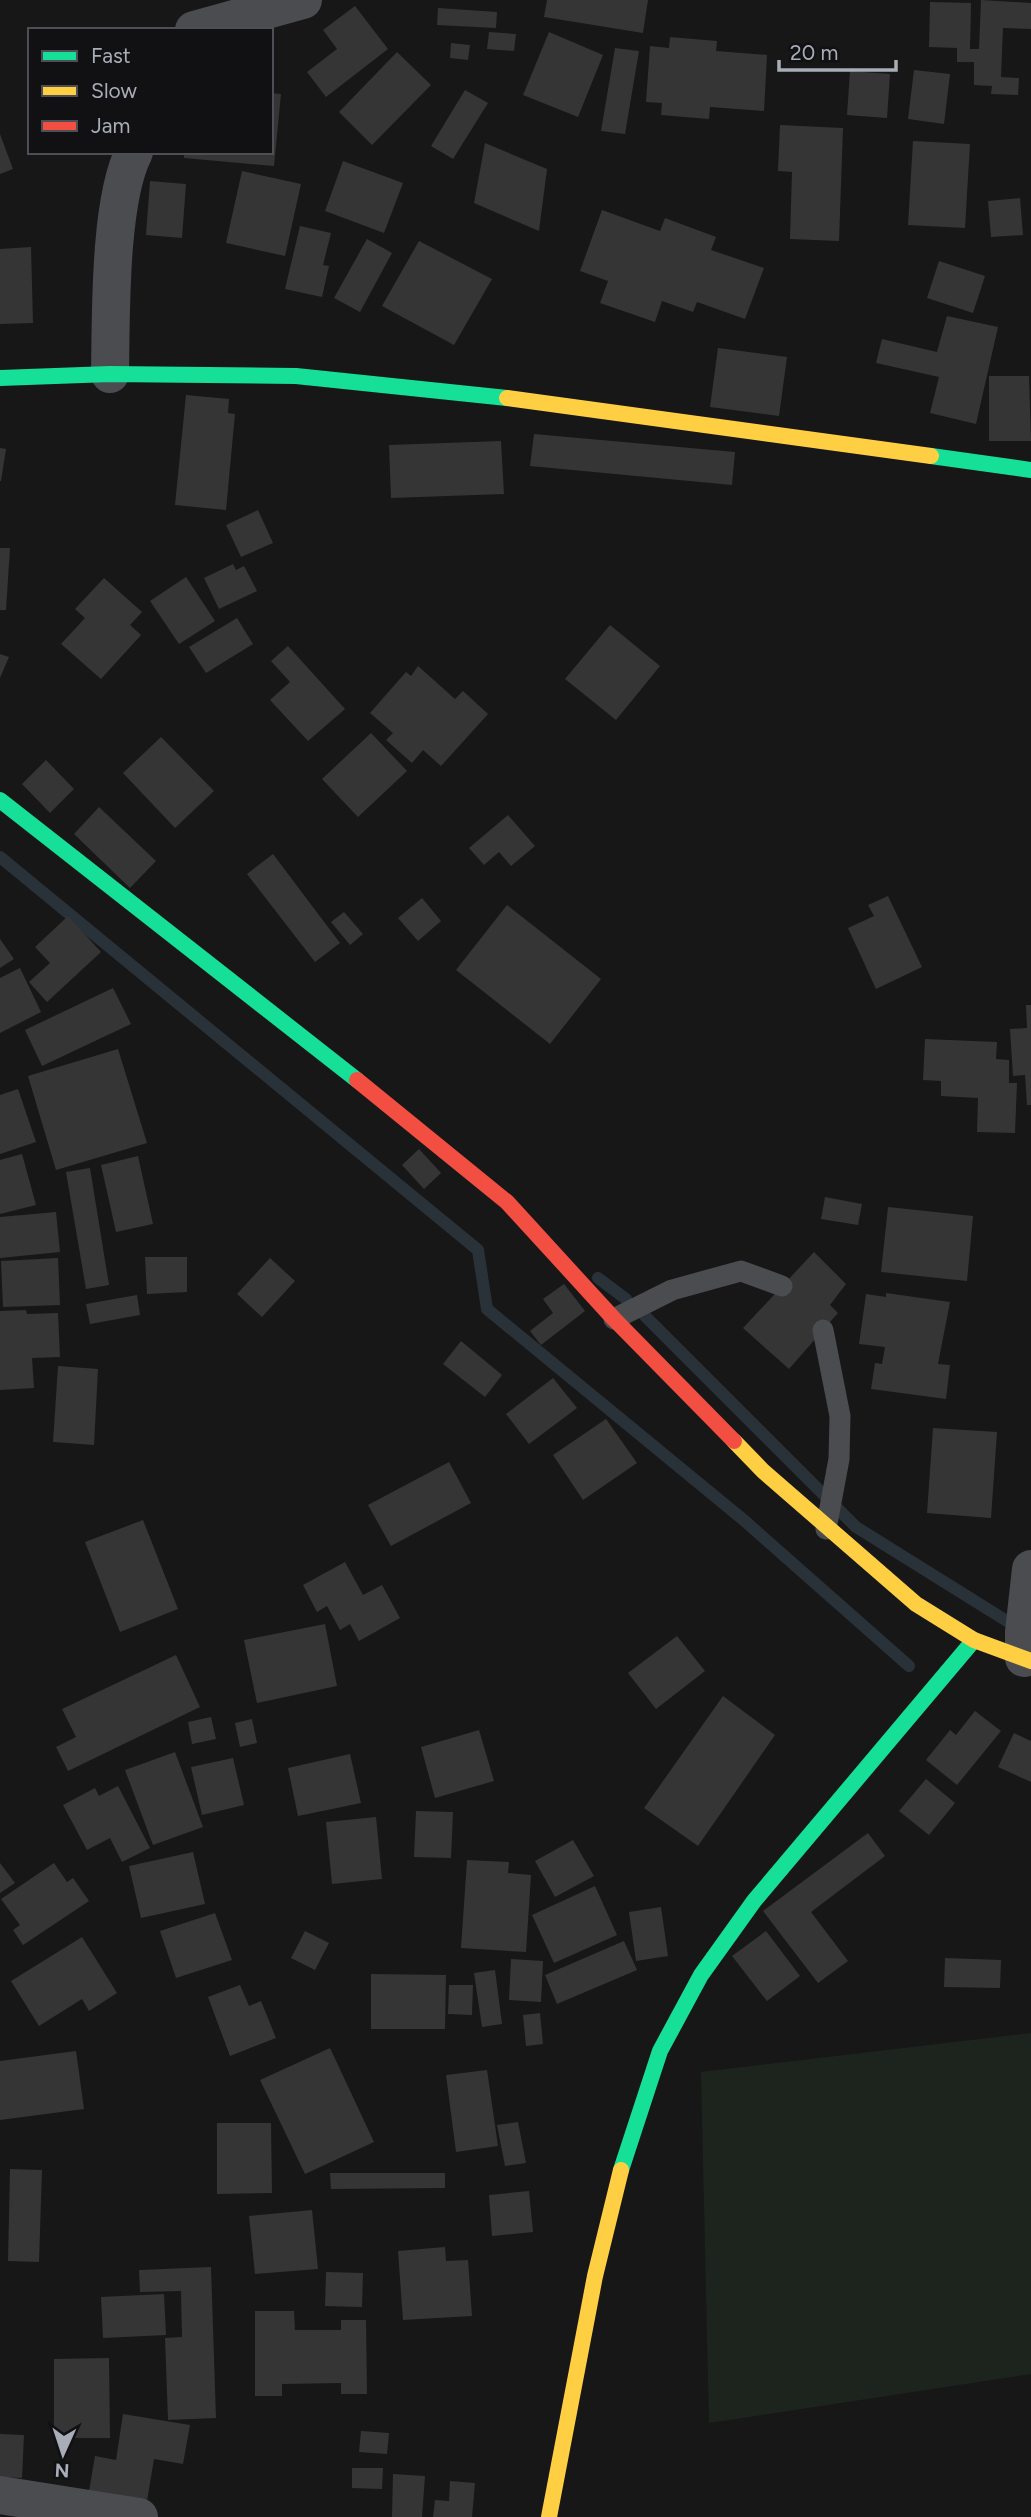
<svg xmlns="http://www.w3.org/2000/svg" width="1031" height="2517" font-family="Figtree,sans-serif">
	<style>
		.green { fill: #1d241e }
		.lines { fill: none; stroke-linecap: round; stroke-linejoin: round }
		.stream { stroke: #2a3239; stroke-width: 12 }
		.building { fill: #353536 }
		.lane { stroke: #4b4c50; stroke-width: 21 }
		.street { stroke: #4b4c50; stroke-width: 38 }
		.fast { stroke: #16e098; stroke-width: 16 }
		.slow { stroke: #ffcf43; stroke-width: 16 }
		.jam { stroke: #f24e42; stroke-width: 16 }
	</style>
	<rect width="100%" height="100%" fill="#171717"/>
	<polygon class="green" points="1031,2033 1031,2374 709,2423 701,2072"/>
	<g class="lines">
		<g class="stream">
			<polyline points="0,857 478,1250 487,1309 746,1522 909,1666"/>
			<polyline points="598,1278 626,1299"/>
			<polyline points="645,1316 856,1527 1018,1628"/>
		</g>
	</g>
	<g class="building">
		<polygon points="547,0 648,0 643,33 544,17"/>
		<polygon points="981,0 1031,3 1031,29 1003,28 1001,77 1019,78 1018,95 991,94 992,86 974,85 974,62 957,62 957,48 929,47 930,2 971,3 970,49 979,49"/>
		<polygon points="355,6 388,49 326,97 307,72 337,49 323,30"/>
		<polygon points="438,8 497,12 496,28 437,25"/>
		<polygon points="489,32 516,34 514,51 487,49"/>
		<polygon points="549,32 603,55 578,117 523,95"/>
		<polygon points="670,37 717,41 716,51 767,55 764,111 710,107 709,119 661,115 662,103 646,102 650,46 669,48"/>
		<polygon points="451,43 470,45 468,60 450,58"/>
		<polygon points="615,48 639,51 625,134 601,131"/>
		<polygon points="397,52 431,85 372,145 339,112"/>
		<polygon points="914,70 950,74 944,124 908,119"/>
		<polygon points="850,71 890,74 887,118 847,115"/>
		<polygon points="465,90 488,103 453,159 431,146"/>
		<polygon points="271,93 281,94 274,166 184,158 184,152 271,152"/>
		<polygon points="780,125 843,128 839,241 790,239 792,172 778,171"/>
		<polygon points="0,134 13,169 0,174"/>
		<polygon points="913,141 970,144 965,228 908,225"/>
		<polygon points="485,143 547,169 539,231 474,203"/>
		<polygon points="343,161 403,183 384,233 325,211"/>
		<polygon points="242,171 301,184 285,256 226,243"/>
		<polygon points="150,181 186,184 182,238 146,235"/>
		<polygon points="1020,198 1023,235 991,237 988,201"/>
		<polygon points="602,210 660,231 665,218 716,237 711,250 764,268 745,319 697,302 693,312 662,301 655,322 600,303 608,281 580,271"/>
		<polygon points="300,226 331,233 323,265 329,266 322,297 285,289"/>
		<polygon points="367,239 392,253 360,312 334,298"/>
		<polygon points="419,241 492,279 454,345 382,306"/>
		<polygon points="31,247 33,323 0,324 0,249"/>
		<polygon points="939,261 985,276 973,313 927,298"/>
		<polygon points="947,316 998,327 976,424 930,413 939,377 876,363 882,339 937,352"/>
		<polygon points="718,348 787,357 779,416 710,407"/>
		<polygon points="989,376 1029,376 1031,441 989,441"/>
		<polygon points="186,395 229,399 228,413 235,414 226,510 175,505"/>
		<polygon points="534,434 735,452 732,485 530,466"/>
		<polygon points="501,441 504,494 391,498 389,445"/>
		<polygon points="0,448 6,449 1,481 0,481"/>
		<polygon points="258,510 273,543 241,557 226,525"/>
		<polygon points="0,548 10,548 6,610 0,610"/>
		<polygon points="233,564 236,570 244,566 257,591 219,609 204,578"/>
		<polygon points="186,577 215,621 179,644 150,601"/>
		<polygon points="104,578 142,612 130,625 141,635 101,679 61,644 85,618 75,609"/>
		<polygon points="237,618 253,644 206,673 189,647"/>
		<polygon points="610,625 660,666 616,720 565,679"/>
		<polygon points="288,646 345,709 308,741 270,700 290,682 271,661"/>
		<polygon points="0,654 9,657 0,678"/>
		<polygon points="418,666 455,699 463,691 488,714 441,766 423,750 412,763 386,740 393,733 370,713 406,672 411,676"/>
		<polygon points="371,733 407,771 358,817 322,779"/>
		<polygon points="161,737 214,791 175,828 123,773"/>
		<polygon points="46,760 74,789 50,813 22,784"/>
		<polygon points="99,807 156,861 130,888 74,834"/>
		<polygon points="508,815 535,846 511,866 499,852 484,865 469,848"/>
		<polygon points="273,854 340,943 315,962 247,874"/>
		<polygon points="888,896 922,967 876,989 848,928 874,916 868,905"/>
		<polygon points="422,898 441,921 418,941 398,918"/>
		<polygon points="507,905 601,979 550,1044 456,970"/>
		<polygon points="344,912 363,934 350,945 331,922"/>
		<polygon points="68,916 101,952 47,1002 29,982 50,963 35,947"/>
		<polygon points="0,939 14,959 0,968"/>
		<polygon points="20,968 41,1012 0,1033 0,978"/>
		<polygon points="113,988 131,1024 42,1066 25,1030"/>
		<polygon points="1026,1005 1031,1005 1031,1105 1027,1105 1025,1075 1013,1076 1010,1029 1027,1028"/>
		<polygon points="925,1039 997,1042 996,1059 1009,1060 1009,1083 1017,1083 1015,1133 977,1132 978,1098 941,1096 941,1081 923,1080"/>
		<polygon points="118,1049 147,1143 56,1170 28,1076"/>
		<polygon points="18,1089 36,1142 0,1154 0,1095"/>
		<polygon points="419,1149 441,1173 424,1189 402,1165"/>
		<polygon points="22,1154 36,1205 0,1214 0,1160"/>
		<polygon points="138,1156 153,1224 116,1232 101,1165"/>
		<polygon points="90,1168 109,1285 86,1289 66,1172"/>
		<polygon points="825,1197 862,1204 858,1225 821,1219"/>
		<polygon points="888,1207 973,1216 967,1281 881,1272"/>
		<polygon points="56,1212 60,1252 0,1258 0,1217"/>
		<polygon points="814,1252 846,1284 830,1305 838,1313 789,1369 743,1328"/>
		<polygon points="145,1257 187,1257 187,1292 147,1294"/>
		<polygon points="58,1258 60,1305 3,1307 1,1261"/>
		<polygon points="270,1258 295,1281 262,1317 237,1294"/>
		<polygon points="564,1284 585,1311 541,1345 530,1331 553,1313 543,1299"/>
		<polygon points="886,1293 950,1302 938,1364 950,1365 946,1399 871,1389 875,1363 882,1364 885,1347 859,1344 866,1294 886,1297"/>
		<polygon points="137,1295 140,1315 90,1324 86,1304"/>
		<polygon points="26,1310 27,1314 58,1313 60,1357 32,1358 34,1388 0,1390 0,1311"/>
		<polygon points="461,1341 502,1375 485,1397 443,1364"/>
		<polygon points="58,1366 98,1369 94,1445 53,1442"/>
		<polygon points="553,1378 577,1408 529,1444 506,1414"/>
		<polygon points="606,1419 637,1463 583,1500 553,1455"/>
		<polygon points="933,1428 997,1432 991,1518 927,1513"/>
		<polygon points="449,1462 471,1503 391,1546 368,1505"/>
		<polygon points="143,1520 178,1609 120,1632 85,1542"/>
		<polygon points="345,1562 363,1595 382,1585 400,1618 359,1641 350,1624 340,1630 327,1606 317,1612 303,1585"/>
		<polygon points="325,1624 337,1686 257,1703 244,1640"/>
		<polygon points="677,1636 705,1671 656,1709 628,1673"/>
		<polygon points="176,1655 200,1707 68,1771 56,1747 76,1737 62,1709"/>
		<polygon points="723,1696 775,1735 698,1846 644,1808"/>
		<polygon points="975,1711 1001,1731 957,1785 926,1760 950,1730 956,1735"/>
		<polygon points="211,1717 216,1739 192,1744 188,1722"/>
		<polygon points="252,1719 257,1743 240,1747 235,1723"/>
		<polygon points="479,1730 494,1781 435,1798 421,1747"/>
		<polygon points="1014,1733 1031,1741 1031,1782 998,1767"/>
		<polygon points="175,1752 203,1827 153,1845 125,1770"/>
		<polygon points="350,1754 361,1803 298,1816 288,1768"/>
		<polygon points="233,1758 244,1805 202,1815 191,1767"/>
		<polygon points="926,1779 955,1803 929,1835 899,1811"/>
		<polygon points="118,1786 150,1848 122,1862 110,1838 87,1850 63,1805 95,1788 99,1796"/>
		<polygon points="416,1811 453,1812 451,1858 414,1857"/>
		<polygon points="376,1817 382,1879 332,1884 326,1822"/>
		<polygon points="868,1833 885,1856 811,1912 848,1961 818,1983 763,1911"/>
		<polygon points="573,1840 594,1876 555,1897 535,1861"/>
		<polygon points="193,1852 205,1904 141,1918 129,1866"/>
		<polygon points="467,1860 509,1862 508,1873 531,1875 526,1952 461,1948"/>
		<polygon points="0,1863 15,1883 0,1893"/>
		<polygon points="54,1863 67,1882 73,1878 89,1901 23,1945 13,1930 20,1925 1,1899"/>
		<polygon points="595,1886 617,1935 554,1963 532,1915"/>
		<polygon points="661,1907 668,1956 636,1961 629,1912"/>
		<polygon points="215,1913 232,1960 176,1978 160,1931"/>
		<polygon points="305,1931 329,1943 315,1970 291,1958"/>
		<polygon points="766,1931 800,1976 767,2001 732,1956"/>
		<polygon points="82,1937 117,1993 89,2011 82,1999 39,2026 11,1981"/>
		<polygon points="624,1941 637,1970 557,2004 545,1975"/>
		<polygon points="945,1958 1001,1960 1000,1988 944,1987"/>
		<polygon points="511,1959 543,1961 541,2002 509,2000"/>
		<polygon points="495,1970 502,2024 482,2027 474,1973"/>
		<polygon points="371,1974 446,1975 445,2029 371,2029"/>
		<polygon points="240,1985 249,2006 261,2001 276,2038 230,2056 208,1997"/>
		<polygon points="449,1985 473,1985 472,2015 448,2014"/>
		<polygon points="540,2013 543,2044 526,2046 523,2015"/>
		<polygon points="330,2048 374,2142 305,2174 260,2080"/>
		<polygon points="76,2051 84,2109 0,2120 0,2061"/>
		<polygon points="487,2070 498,2146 456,2152 446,2075"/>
		<polygon points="518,2122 526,2163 505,2166 497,2125"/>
		<polygon points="217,2123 271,2123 272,2193 217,2194"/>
		<polygon points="10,2169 42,2170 39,2262 8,2261"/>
		<polygon points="330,2173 445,2173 445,2188 331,2189"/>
		<polygon points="529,2191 533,2232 492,2236 489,2195"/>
		<polygon points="312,2210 318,2269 255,2274 249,2216"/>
		<polygon points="445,2247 446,2261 468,2260 472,2316 403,2320 398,2251"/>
		<polygon points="211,2267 216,2418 168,2420 165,2338 182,2337 181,2291 140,2292 139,2270"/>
		<polygon points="326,2272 363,2273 362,2307 325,2306"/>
		<polygon points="164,2294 166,2335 103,2338 101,2297"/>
		<polygon points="255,2311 294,2311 295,2330 341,2330 341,2320 366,2320 367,2394 341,2394 341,2383 282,2384 282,2396 255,2396"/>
		<polygon points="109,2358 110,2438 54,2438 54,2359"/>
		<polygon points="123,2414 190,2425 183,2464 154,2459 146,2507 88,2497 95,2456 116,2460"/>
		<polygon points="361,2431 389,2433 387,2454 359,2452"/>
		<polygon points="0,2434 24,2435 22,2478 0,2477"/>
		<polygon points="352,2468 383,2468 382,2489 352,2488"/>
		<polygon points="393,2474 425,2476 422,2517 392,2517"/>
		<polygon points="450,2481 475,2483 472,2517 433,2517 435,2500 449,2501"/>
	</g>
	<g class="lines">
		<g class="lane">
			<polyline points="614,1319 672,1290 741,1271 782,1286"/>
			<polyline points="823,1330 840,1416 839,1459 826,1529"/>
		</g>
		<g class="street">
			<polyline points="194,30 303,0"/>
			<path d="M110 374C111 317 109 201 134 152"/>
			<polyline points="1024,1658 1024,1632 1031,1569"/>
			<polyline points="0,2495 139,2517"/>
		</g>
		<g class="fast">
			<polyline points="0,378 110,374 296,376 507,398"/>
			<polyline points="931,456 1031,470"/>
			<polyline points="0,800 357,1080"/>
			<polyline points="621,2170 660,2051 701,1975 754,1901 974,1640"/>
		</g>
		<g class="slow">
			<polyline points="507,398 931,456"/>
			<polyline points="734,1441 763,1471 916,1604 974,1640 1031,1661"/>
			<polyline points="549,2517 595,2276 621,2170"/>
		</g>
		<polyline class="jam" points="357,1080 507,1202 614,1319 734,1441"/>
	</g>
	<rect x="28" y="28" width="245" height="126" fill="#111113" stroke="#4d4f55" stroke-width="2"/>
	<rect x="42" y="51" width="35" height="10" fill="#16e098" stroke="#4d4f55" stroke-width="2"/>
	<text x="91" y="63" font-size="21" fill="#a8adb8">Fast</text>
	<rect x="42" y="86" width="35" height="10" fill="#ffcf43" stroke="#4d4f55" stroke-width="2"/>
	<text x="91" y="98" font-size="21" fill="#a8adb8">Slow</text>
	<rect x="42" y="121" width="35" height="10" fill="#f24e42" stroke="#4d4f55" stroke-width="2"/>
	<text x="91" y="133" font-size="21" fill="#a8adb8">Jam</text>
	<g transform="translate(63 2454) rotate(183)" stroke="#111113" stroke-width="5" paint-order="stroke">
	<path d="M0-5L12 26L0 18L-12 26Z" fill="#a8adb8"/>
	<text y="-10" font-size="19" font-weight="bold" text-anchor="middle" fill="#a8adb8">N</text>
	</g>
	<path d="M779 60v10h117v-10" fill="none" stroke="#a8adb8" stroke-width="3.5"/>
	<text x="790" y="60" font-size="21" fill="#a8adb8" stroke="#111113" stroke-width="5" paint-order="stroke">20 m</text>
</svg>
